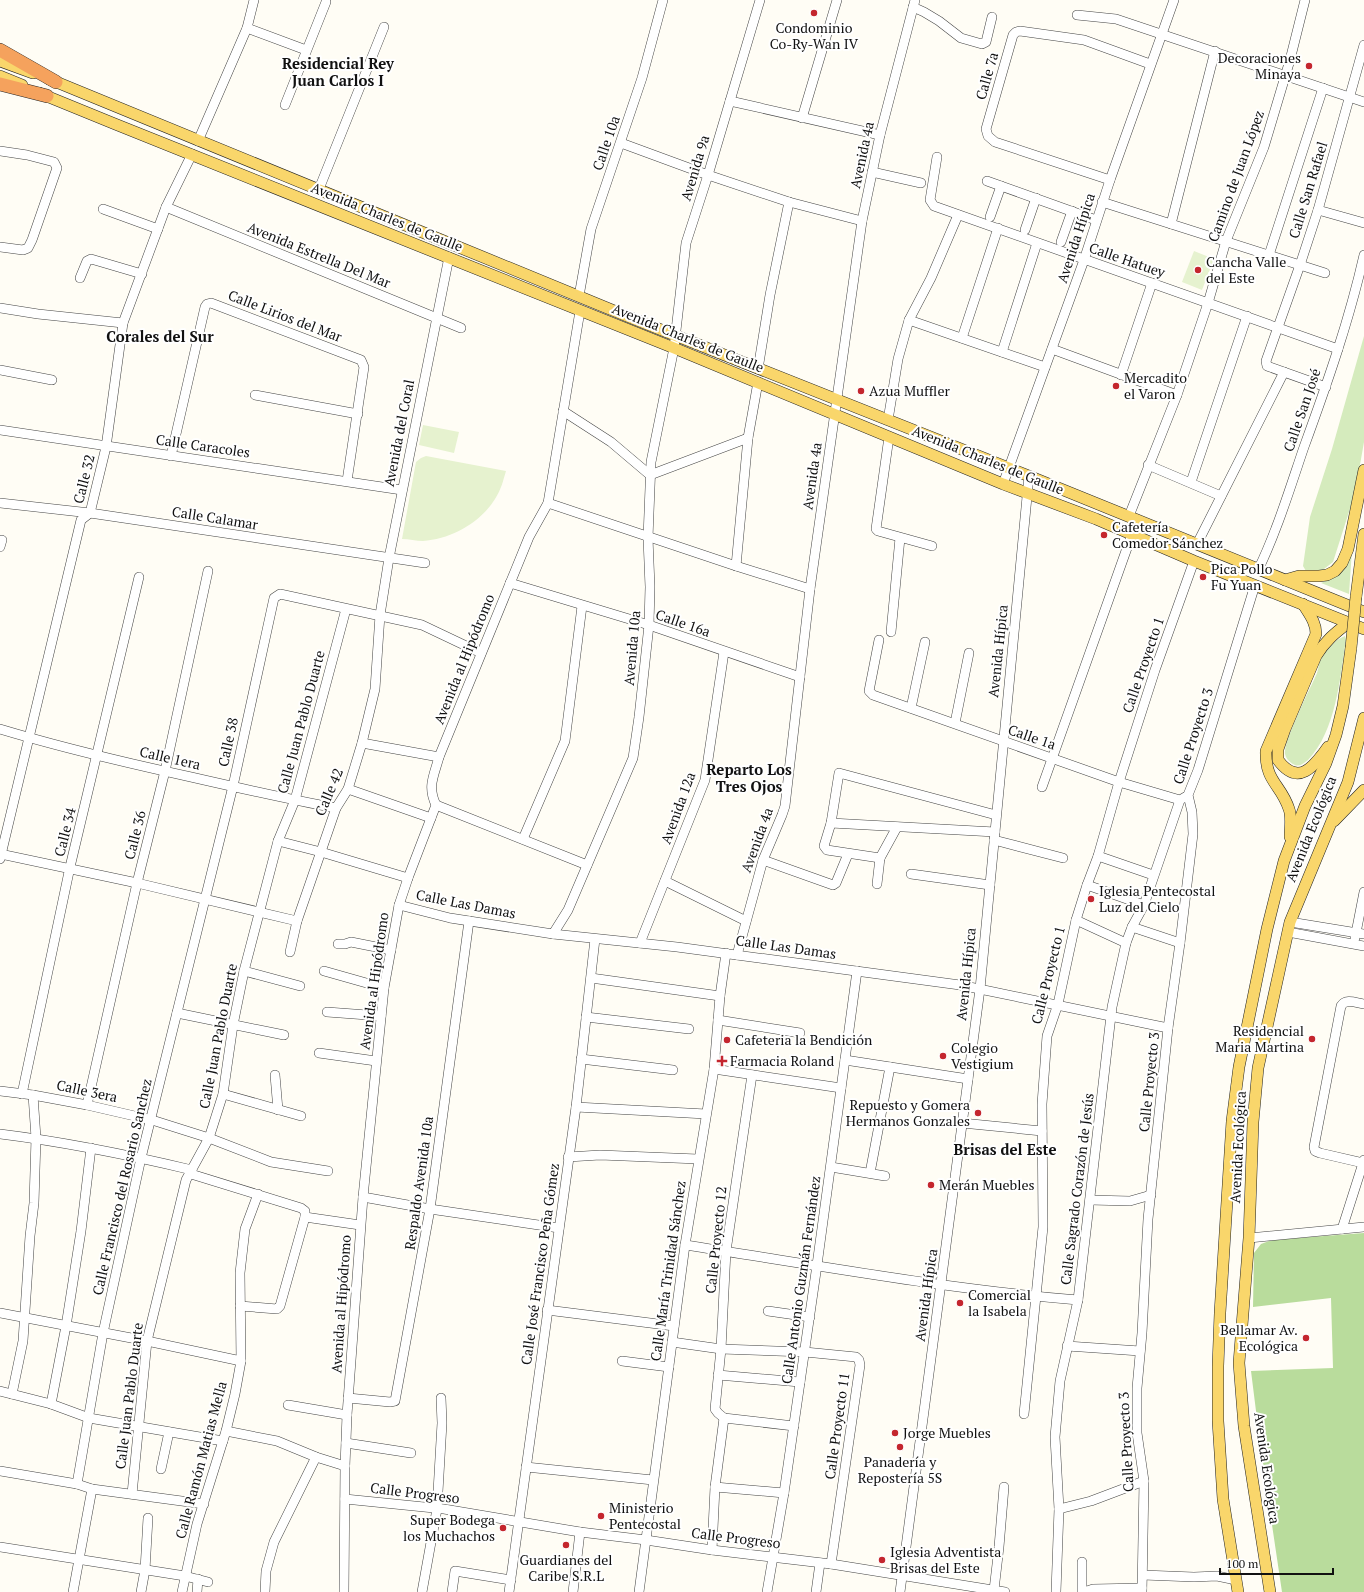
<svg xmlns="http://www.w3.org/2000/svg" width="1364" height="1592" font-family="'PT Serif',serif">
	<style>
		.green { fill: #d5ebbd }
		.forest { fill: #b9dc9c }
		.pitch { fill: #e6f2cf }
		.lines { fill: none; stroke-linecap: round; stroke-linejoin: round }
		.minor-casing { stroke: #444; stroke-width: 10 }
		.major-casing { stroke: #222; stroke-width: 12 }
		.highway-casing { stroke: #222; stroke-width: 14 }
		.minor { stroke: #fff; stroke-width: 9 }
		.major { stroke: #f9d66b; stroke-width: 11 }
		.highway { stroke: #f5a25d; stroke-width: 13 }
		.major-bridge-casing { stroke: #222; stroke-width: 12; stroke-linecap: butt }
		.major-bridge { stroke: #f9d66b; stroke-width: 11 }
		.poi-dot { fill: #c4262e; stroke: #fff; stroke-width: 1.5 }
		.labels { text-anchor: middle; stroke-width: 4; stroke-linejoin: round; paint-order: stroke }
		.poi-label { font-size: 14px; fill: #111; stroke: #fff; text-anchor: start }
		.street-label { font-size: 14px; fill: #111; stroke: #fff }
		.neighbourhood-label { font-size: 15px; font-weight: bold; fill: #111; stroke: #fff }
	</style>
	<rect width="100%" height="100%" fill="#fffdf5"/>
	<g class="green">
		<polygon points="1364,336 1364,442 1355,493 1333,562 1320,572 1306,571 1303,566 1310,517 1332,449"/>
		<polygon points="1353,535 1349,594 1321,583 1330,579"/>
		<path d="M1345 636 1346 640C1340 678 1336 731 1308 760 1304 763 1300 767 1295 765 1290 763 1286 759 1285 754 1283 742 1311 687 1317 673 1319 667 1319 660 1323 656 1328 648 1336 639 1345 636Z"/>
	</g>
	<polygon class="forest" points="1364,1233 1364,1592 1282,1592 1261,1451 1251,1371 1333,1368 1331,1298 1253,1307 1254,1253 1261,1244 1272,1240"/>
	<g class="pitch">
		<polygon points="1194,251 1214,259 1202,290 1182,282"/>
		<polygon points="423,425 459,432 454,453 419,445"/>
		<path d="M426 456 506 471C503 481 501 490 495 499 480 523 451 539 423 541 416 541 409 539 402 539L416 462 421 458Z"/>
	</g>
	<g class="lines">
		<defs>
			<g id="minor">
				<polyline points="913,7 924,12 939,21 961,38 982,44 986,42 992,17"/>
				<polyline points="1077,15 1116,19 1364,102"/>
				<polyline points="247,28 306,50"/>
				<polyline points="730,101 880,135"/>
				<polyline points="285,105 326,2"/>
				<polyline points="802,118 837,0"/>
				<polyline points="198,141 247,28 254,0"/>
				<polyline points="621,143 708,175 789,202 862,221"/>
				<polyline points="0,151 27,155 54,162 57,168 32,240 28,248 23,250 0,247"/>
				<polyline points="937,157 930,200 934,206 1338,349"/>
				<polyline points="872,172 921,183"/>
				<polyline points="1110,180 995,142 988,136 986,129 1013,35 1016,32 1020,31 1084,40 1150,64"/>
				<polyline points="987,181 1096,220"/>
				<polyline points="319,189 384,27"/>
				<polyline points="1102,202 1325,273"/>
				<polyline points="166,207 461,328"/>
				<polyline points="103,209 158,229"/>
				<polyline points="1318,210 1364,223"/>
				<polyline points="990,217 1001,186"/>
				<polyline points="1171,224 1215,51"/>
				<polyline points="1025,230 1036,198"/>
				<polyline points="1061,242 1072,211"/>
				<polyline points="1269,255 1323,88"/>
				<polyline points="80,278 87,261 91,259 142,274"/>
				<polyline points="579,296 591,229 642,78 663,0"/>
				<polyline points="0,308 38,314 123,323"/>
				<polyline points="909,320 1045,367"/>
				<polyline points="962,338 998,228"/>
				<polyline points="1052,349 1177,395"/>
				<polyline points="1002,352 1037,243"/>
				<polyline points="758,369 770,295 789,202"/>
				<polyline points="0,370 52,380"/>
				<polyline points="1121,375 1152,283"/>
				<polyline points="1326,387 1267,366 1266,361 1300,265 1318,210 1364,45"/>
				<polyline points="255,395 358,414"/>
				<polyline points="563,411 611,442 650,475 748,438"/>
				<polyline points="888,420 898,359 909,320 931,278 958,215"/>
				<polyline points="0,430 402,490"/>
				<polyline points="889,437 876,529 878,531 932,546"/>
				<polyline points="171,456 205,307 207,304 211,303 361,360 364,367 347,481"/>
				<polyline points="1148,465 1221,496"/>
				<polyline points="1191,482 1247,316"/>
				<polyline points="1003,484 1084,260 1110,180 1174,0"/>
				<polyline points="0,503 90,513 425,563"/>
				<polyline points="548,503 736,566 810,589"/>
				<polyline points="1129,516 1177,395 1208,303 1226,241 1264,147 1290,60 1305,0"/>
				<polyline points="1197,544 1284,372"/>
				<polyline points="0,547 2,540"/>
				<polyline points="736,566 748,438 758,382"/>
				<path d="M1258 570C1277 531 1290 488 1304 447 1327 384 1349 321 1364 255"/>
				<polyline points="510,583 649,625 800,677"/>
				<polyline points="891,632 900,538"/>
				<polyline points="879,640 869,691 873,695 1119,782 1180,800 1185,797"/>
				<polyline points="911,708 925,642"/>
				<polyline points="955,723 969,653"/>
				<path d="M0 729C63 748 127 763 191 777 239 788 287 799 336 808"/>
				<polyline points="362,743 439,757"/>
				<polyline points="1042,787 1132,534"/>
				<polyline points="348,789 431,818"/>
				<polyline points="436,805 587,865"/>
				<polyline points="831,823 995,832"/>
				<polyline points="897,827 880,858 827,850 824,846 831,823 839,773 996,815"/>
				<polyline points="523,839 565,741 582,606"/>
				<polyline points="994,840 1063,858"/>
				<polyline points="278,841 321,852 408,878"/>
				<polyline points="0,854 137,883 297,921"/>
				<polyline points="1098,856 1153,875"/>
				<polyline points="0,859 81,520 90,513 106,447 123,323 166,207 192,154"/>
				<polyline points="763,860 833,885 836,883 848,854"/>
				<polyline points="911,874 990,885"/>
				<polyline points="665,881 746,921"/>
				<polyline points="877,884 880,858"/>
				<polyline points="1087,885 1144,905"/>
				<polyline points="399,905 450,918 553,934 677,947 960,985 1168,1028"/>
				<polyline points="1076,920 1126,943"/>
				<polyline points="1290,922 1364,934"/>
				<polyline points="1132,927 1180,943"/>
				<polyline points="1288,932 1364,946"/>
				<polyline points="553,934 568,910 633,758 639,717 649,625 650,587 648,538 651,462 674,348 686,243 708,175 760,0"/>
				<polyline points="1355,938 1364,892"/>
				<polyline points="640,943 705,780 724,652"/>
				<polyline points="338,944 345,944 351,942 391,950"/>
				<polyline points="290,952 297,921 336,808 348,789 362,743 375,689 380,615 389,558 449,257"/>
				<polyline points="737,955 763,860 782,815 785,806 810,589 862,221 880,135 915,0"/>
				<polyline points="244,971 300,986"/>
				<polyline points="324,971 384,988"/>
				<polyline points="591,978 720,996"/>
				<polyline points="327,1012 381,1016"/>
				<polyline points="177,1013 284,1035"/>
				<polyline points="586,1017 689,1029"/>
				<polyline points="718,1020 800,1033"/>
				<polyline points="319,1053 376,1061"/>
				<polyline points="581,1059 673,1070"/>
				<polyline points="845,1060 968,1079"/>
				<polyline points="714,1069 841,1088"/>
				<polyline points="275,1075 278,1110"/>
				<polyline points="752,1075 726,1251 721,1349 715,1409 718,1413 724,1418 794,1426"/>
				<polyline points="0,1091 33,1095 87,1105 152,1120 209,1138 271,1162 328,1171"/>
				<polyline points="22,1094 70,867 139,577"/>
				<polyline points="223,1094 301,1116"/>
				<polyline points="87,1105 137,883 165,771 208,571"/>
				<polyline points="576,1107 706,1114"/>
				<polyline points="962,1123 1042,1131"/>
				<path d="M0 1134C65 1142 129 1155 192 1170"/>
				<polyline points="568,1157 600,1155 698,1159"/>
				<path d="M1363 1163 1320 1153 1315 1151 1314 1147 1341 1006C1346 998 1356 1003 1364 1004"/>
				<polyline points="831,1167 885,1176"/>
				<polyline points="870,1173 890,1067"/>
				<polyline points="191,1174 301,1208 305,1211 305,1217 280,1306 277,1309 240,1306"/>
				<polyline points="363,1197 430,1209 559,1228"/>
				<polyline points="1090,1200 1130,1201 1151,1195"/>
				<polyline points="305,1217 360,1225"/>
				<polyline points="1342,1229 1364,1160"/>
				<polyline points="1249,1238 1364,1227"/>
				<path d="M685 1245C816 1265 946 1289 1078 1300"/>
				<polyline points="547,1310 674,1326"/>
				<polyline points="768,1311 810,1317"/>
				<polyline points="0,1313 147,1341 241,1361"/>
				<polyline points="672,1342 721,1349 805,1352 856,1357 859,1360 860,1365 831,1564"/>
				<polyline points="1067,1346 1140,1351"/>
				<polyline points="622,1361 669,1367"/>
				<polyline points="718,1375 800,1382"/>
				<polyline points="0,1391 51,1404 89,1418 223,1441"/>
				<polyline points="12,1394 23,1341 30,1236 34,1203 36,1138 33,1095"/>
				<polyline points="348,1398 390,1402 395,1401 430,1209 469,921"/>
				<polyline points="51,1404 66,1326 81,1231 91,1148"/>
				<polyline points="288,1405 347,1415"/>
				<polyline points="1024,1414 1043,1227 1042,1104 1047,1036 1058,1004 1076,920 1087,885 1098,856 1119,782 1155,670 1194,561"/>
				<polyline points="226,1431 277,1441 316,1457 345,1466"/>
				<polyline points="346,1443 411,1453"/>
				<polyline points="526,1467 653,1480"/>
				<polyline points="161,1469 169,1432"/>
				<polyline points="0,1471 77,1484 92,1489 204,1504"/>
				<polyline points="77,1484 103,1333 141,1158 233,786 274,598 280,594 422,625 481,653"/>
				<polyline points="715,1487 784,1493"/>
				<polyline points="132,1494 147,1341 186,1180 209,1138 223,1094 233,1025 244,971 278,841 295,800 346,609"/>
				<polyline points="345,1499 444,1509 580,1532 646,1540 712,1550 831,1564 1005,1592"/>
				<polyline points="1059,1509 1091,1501 1144,1481"/>
				<polyline points="0,1547 185,1576 208,1582"/>
				<polyline points="712,1550 715,1487 724,1418"/>
				<polyline points="1143,1575 1194,1577 1217,1576 1236,1580"/>
				<polyline points="994,1590 999,1547 1004,1487"/>
				<polyline points="73,1592 92,1489"/>
				<polyline points="141,1592 145,1570 148,1518"/>
				<polyline points="182,1592 197,1524 226,1431 235,1394 241,1361 240,1273 245,1229 258,1194"/>
				<polyline points="197,1592 198,1579"/>
				<polyline points="265,1592 266,1571 274,1542 316,1457"/>
				<path d="M344 1592 345 1466 347 1415 363 1197 384 988 399 905 408 878 436 805C427 786 434 776 439 757L529 537 548 503 580 311"/>
				<polyline points="422,1592 437,1509 442,1423 441,1398"/>
				<polyline points="452,1592 455,1571 511,1580"/>
				<polyline points="509,1592 576,1107 595,939"/>
				<polyline points="573,1592 580,1532"/>
				<polyline points="639,1592 685,1245 714,1069 720,996 726,953"/>
				<polyline points="767,1592 784,1493 817,1265 857,971"/>
				<polyline points="816,1592 820,1563"/>
				<polyline points="900,1592 980,989 1029,476"/>
				<polyline points="1056,1592 1059,1509 1055,1437 1060,1381 1078,1300 1112,1007 1126,943 1132,927 1144,905 1180,800"/>
				<polyline points="1082,1592 1082,1562"/>
				<polyline points="1084,1592 1093,1589 1142,1588"/>
				<polyline points="1142,1592 1144,1481 1137,1433 1137,1388 1142,1333 1148,1219 1168,1028 1180,943 1193,834 1192,812 1188,795 1198,770 1255,585"/>
			</g>
			<g id="major">
				<polyline points="0,61 33,73"/>
				<polyline points="0,76 22,85"/>
				<polyline points="49,79 634,319 1029,476 1364,612"/>
				<polyline points="39,93 115,124 674,348 1003,484 1096,519 1194,561 1364,629"/>
				<polyline points="1285,580 1299,576 1319,576 1327,575 1335,571 1342,563 1348,549 1364,470"/>
				<polyline points="1356,597 1364,534"/>
				<path d="M1328 747C1314 767 1298 787 1278 760V749L1285 729 1316 656C1325 641 1335 633 1348 623"/>
				<polyline points="1334,821 1364,790"/>
				<path d="M1290 837C1290 828 1292 817 1289 809 1281 784 1265 782 1266 751L1316 634C1316 622 1309 614 1303 604"/>
				<polyline points="1238,1592 1223,1499 1218,1421 1218,1366 1220,1313 1232,1121 1239,1067 1267,929 1284,861 1305,806 1326,763 1336,735 1343,706 1351,648"/>
				<polyline points="1270,1592 1244,1426 1239,1363 1249,1238 1253,1122 1258,1068 1290,922 1348,782 1364,718"/>
			</g>
			<g id="highway">
				<polyline points="0,50 56,82"/>
				<polyline points="0,84 47,96"/>
			</g>
		</defs>
		<use href="#minor" class="minor-casing"/>
		<use href="#major" class="major-casing"/>
		<use href="#highway" class="highway-casing"/>
		<use href="#minor" class="minor"/>
		<use href="#major" class="major"/>
		<use href="#highway" class="highway"/>
		<defs>
			<polyline id="major-bridge" points="1351,648 1356,597"/>
		</defs>
		<use href="#major-bridge" class="major-bridge-casing"/>
		<use href="#major-bridge" class="major-bridge"/>
	</g>
	<g class="poi-dot">
		<circle cx="814" cy="13" r="4"/>
		<circle cx="1309" cy="66" r="4"/>
		<circle cx="1198" cy="270" r="4"/>
		<circle cx="1116" cy="386" r="4"/>
		<circle cx="861" cy="391" r="4"/>
		<circle cx="1104" cy="535" r="4"/>
		<circle cx="1203" cy="577" r="4"/>
		<circle cx="1091" cy="899" r="4"/>
		<circle cx="1312" cy="1039" r="4"/>
		<circle cx="727" cy="1040" r="4"/>
		<circle cx="943" cy="1056" r="4"/>
		<path d="M720 1055h4v4h4v4h-4v4h-4v-4h-4v-4h4z"/>
		<circle cx="978" cy="1113" r="4"/>
		<circle cx="931" cy="1185" r="4"/>
		<circle cx="960" cy="1303" r="4"/>
		<circle cx="1306" cy="1338" r="4"/>
		<circle cx="895" cy="1433" r="4"/>
		<circle cx="900" cy="1447" r="4"/>
		<circle cx="601" cy="1516" r="4"/>
		<circle cx="503" cy="1528" r="4"/>
		<circle cx="566" cy="1545" r="4"/>
		<circle cx="882" cy="1560" r="4"/>
	</g>
	<g class="labels">
		<g class="poi-label">
			<text x="814" y="33" text-anchor="middle">Condominio<tspan x="814" dy="16">Co-Ry-Wan IV</tspan></text>
			<text x="1301" y="63" text-anchor="end">Decoraciones<tspan x="1301" dy="16">Minaya</tspan></text>
			<text x="1206" y="267">Cancha Valle<tspan x="1206" dy="16">del Este</tspan></text>
			<text x="1124" y="383">Mercadito<tspan x="1124" dy="16">el Varon</tspan></text>
			<text x="869" y="396">Azua Muffler</text>
			<text x="1112" y="532">Cafetería<tspan x="1112" dy="16">Comedor Sánchez</tspan></text>
			<text x="1211" y="574">Pica Pollo<tspan x="1211" dy="16">Fu Yuan</tspan></text>
			<text x="1099" y="896">Iglesia Pentecostal<tspan x="1099" dy="16">Luz del Cielo</tspan></text>
			<text x="1304" y="1036" text-anchor="end">Residencial<tspan x="1304" dy="16">Maria Martina</tspan></text>
			<text x="735" y="1045">Cafeteria la Bendición</text>
			<text x="951" y="1053">Colegio<tspan x="951" dy="16">Vestigium</tspan></text>
			<text x="730" y="1066">Farmacia Roland</text>
			<text x="970" y="1110" text-anchor="end">Repuesto y Gomera<tspan x="970" dy="16">Hermanos Gonzales</tspan></text>
			<text x="939" y="1190">Merán Muebles</text>
			<text x="968" y="1300">Comercial<tspan x="968" dy="16">la Isabela</tspan></text>
			<text x="1298" y="1335" text-anchor="end">Bellamar Av.<tspan x="1298" dy="16">Ecológica</tspan></text>
			<text x="903" y="1438">Jorge Muebles</text>
			<text x="900" y="1467" text-anchor="middle">Panadería y<tspan x="900" dy="16">Repostería 5S</tspan></text>
			<text x="609" y="1513">Ministerio<tspan x="609" dy="16">Pentecostal</tspan></text>
			<text x="495" y="1525" text-anchor="end">Super Bodega<tspan x="495" dy="16">los Muchachos</tspan></text>
			<text x="890" y="1557">Iglesia Adventista<tspan x="890" dy="16">Brisas del Este</tspan></text>
			<text x="566" y="1565" text-anchor="middle">Guardianes del<tspan x="566" dy="16">Caribe S.R.L</tspan></text>
		</g>
		<g class="street-label">
			<text transform="translate(987 76) rotate(-74)" y="5">Calle 7a</text>
			<text transform="translate(606 143) rotate(-71)" y="5">Calle 10a</text>
			<text transform="translate(862 155) rotate(-78)" y="5">Avenida 4a</text>
			<text transform="translate(695 168) rotate(-73)" y="5">Avenida 9a</text>
			<text transform="translate(1236 176) rotate(-70)" y="5">Camino de Juan López</text>
			<text transform="translate(1308 190) rotate(-73)" y="5">Calle San Rafael</text>
			<text transform="translate(387 217) rotate(22)" y="5">Avenida Charles de Gaulle</text>
			<text transform="translate(1076 238) rotate(-72)" y="5">Avenida Hípica</text>
			<text transform="translate(319 255) rotate(22)" y="5">Avenida Estrella Del Mar</text>
			<text transform="translate(1127 260) rotate(19)" y="5">Calle Hatuey</text>
			<text transform="translate(285 316) rotate(21)" y="5">Calle Lirios del Mar</text>
			<text transform="translate(688 338) rotate(22)" y="5">Avenida Charles de Gaulle</text>
			<text transform="translate(1302 410) rotate(-71)" y="5">Calle San José</text>
			<text transform="translate(399 433) rotate(-79)" y="5">Avenida del Coral</text>
			<text transform="translate(203 446) rotate(8)" y="5">Calle Caracoles</text>
			<text transform="translate(988 460) rotate(22)" y="5">Avenida Charles de Gaulle</text>
			<text transform="translate(812 476) rotate(-82)" y="5">Avenida 4a</text>
			<text transform="translate(84 479) rotate(-76)" y="5">Calle 32</text>
			<text transform="translate(215 518) rotate(9)" y="5">Calle Calamar</text>
			<text transform="translate(683 623) rotate(19)" y="5">Calle 16a</text>
			<text transform="translate(632 648) rotate(-85)" y="5">Avenida 10a</text>
			<text transform="translate(998 651) rotate(-84)" y="5">Avenida Hípica</text>
			<text transform="translate(464 659) rotate(-68)" y="5">Avenida al Hipódromo</text>
			<text transform="translate(1143 665) rotate(-71)" y="5">Calle Proyecto 1</text>
			<text transform="translate(301 722) rotate(-75)" y="5">Calle Juan Pablo Duarte</text>
			<text transform="translate(1193 736) rotate(-72)" y="5">Calle Proyecto 3</text>
			<text transform="translate(1032 737) rotate(19)" y="5">Calle 1a</text>
			<text transform="translate(228 742) rotate(-78)" y="5">Calle 38</text>
			<text transform="translate(170 758) rotate(13)" y="5">Calle 1era</text>
			<text transform="translate(329 792) rotate(-67)" y="5">Calle 42</text>
			<text transform="translate(678 808) rotate(-70)" y="5">Avenida 12a</text>
			<text transform="translate(1311 829) rotate(-68)" y="5">Avenida Ecológica</text>
			<text transform="translate(65 832) rotate(-76)" y="5">Calle 34</text>
			<text transform="translate(135 835) rotate(-76)" y="5">Calle 36</text>
			<text transform="translate(757 840) rotate(-70)" y="5">Avenida 4a</text>
			<text transform="translate(466 904) rotate(11)" y="5">Calle Las Damas</text>
			<text transform="translate(786 947) rotate(8)" y="5">Calle Las Damas</text>
			<text transform="translate(966 974) rotate(-84)" y="5">Avenida Hípica</text>
			<text transform="translate(1048 975) rotate(-76)" y="5">Calle Proyecto 1</text>
			<text transform="translate(374 981) rotate(-82)" y="5">Avenida al Hipódromo</text>
			<text transform="translate(218 1036) rotate(-79)" y="5">Calle Juan Pablo Duarte</text>
			<text transform="translate(1149 1082) rotate(-84)" y="5">Calle Proyecto 3</text>
			<text transform="translate(87 1091) rotate(12)" y="5">Calle 3era</text>
			<text transform="translate(1238 1147) rotate(-87)" y="5">Avenida Ecológica</text>
			<text transform="translate(419 1183) rotate(-82)" y="5">Respaldo Avenida 10a</text>
			<text transform="translate(122 1187) rotate(-77)" y="5">Calle Francisco del Rosario Sanchez</text>
			<text transform="translate(1077 1189) rotate(-83)" y="5">Calle Sagrado Corazón de Jesús</text>
			<text transform="translate(716 1240) rotate(-84)" y="5">Calle Proyecto 12</text>
			<text transform="translate(540 1264) rotate(-82)" y="5">Calle José Francisco Peña Gómez</text>
			<text transform="translate(668 1271) rotate(-82)" y="5">Calle María Trinidad Sánchez</text>
			<text transform="translate(801 1280) rotate(-82)" y="5">Calle Antonio Guzmán Fernández</text>
			<text transform="translate(926 1295) rotate(-82)" y="5">Avenida Hípica</text>
			<text transform="translate(341 1304) rotate(-86)" y="5">Avenida al Hipódromo</text>
			<text transform="translate(129 1396) rotate(-83)" y="5">Calle Juan Pablo Duarte</text>
			<text transform="translate(837 1426) rotate(-82)" y="5">Calle Proyecto 11</text>
			<text transform="translate(1126 1442) rotate(-93)" y="5">Calle Proyecto 3</text>
			<text transform="translate(201 1460) rotate(-75)" y="5">Calle Ramón Matias Mella</text>
			<text transform="translate(1267 1468) rotate(82)" y="5">Avenida Ecológica</text>
			<text transform="translate(415 1493) rotate(7)" y="5">Calle Progreso</text>
			<text transform="translate(736 1538) rotate(7)" y="5">Calle Progreso</text>
		</g>
		<g class="neighbourhood-label">
			<text x="338" y="69">Residencial Rey<tspan x="338" dy="17">Juan Carlos I</tspan></text>
			<text x="160" y="342">Corales del Sur</text>
			<text x="749" y="775">Reparto Los<tspan x="749" dy="17">Tres Ojos</tspan></text>
			<text x="1005" y="1155">Brisas del Este</text>
		</g>
	</g>
	<path d="M1220 1568v6h113v-6" fill="none" stroke="#111111" stroke-width="2"/>
	<text x="1226" y="1568" font-size="12" fill="#111111" stroke="#ffffff" stroke-width="3" paint-order="stroke">100 m</text>
</svg>
